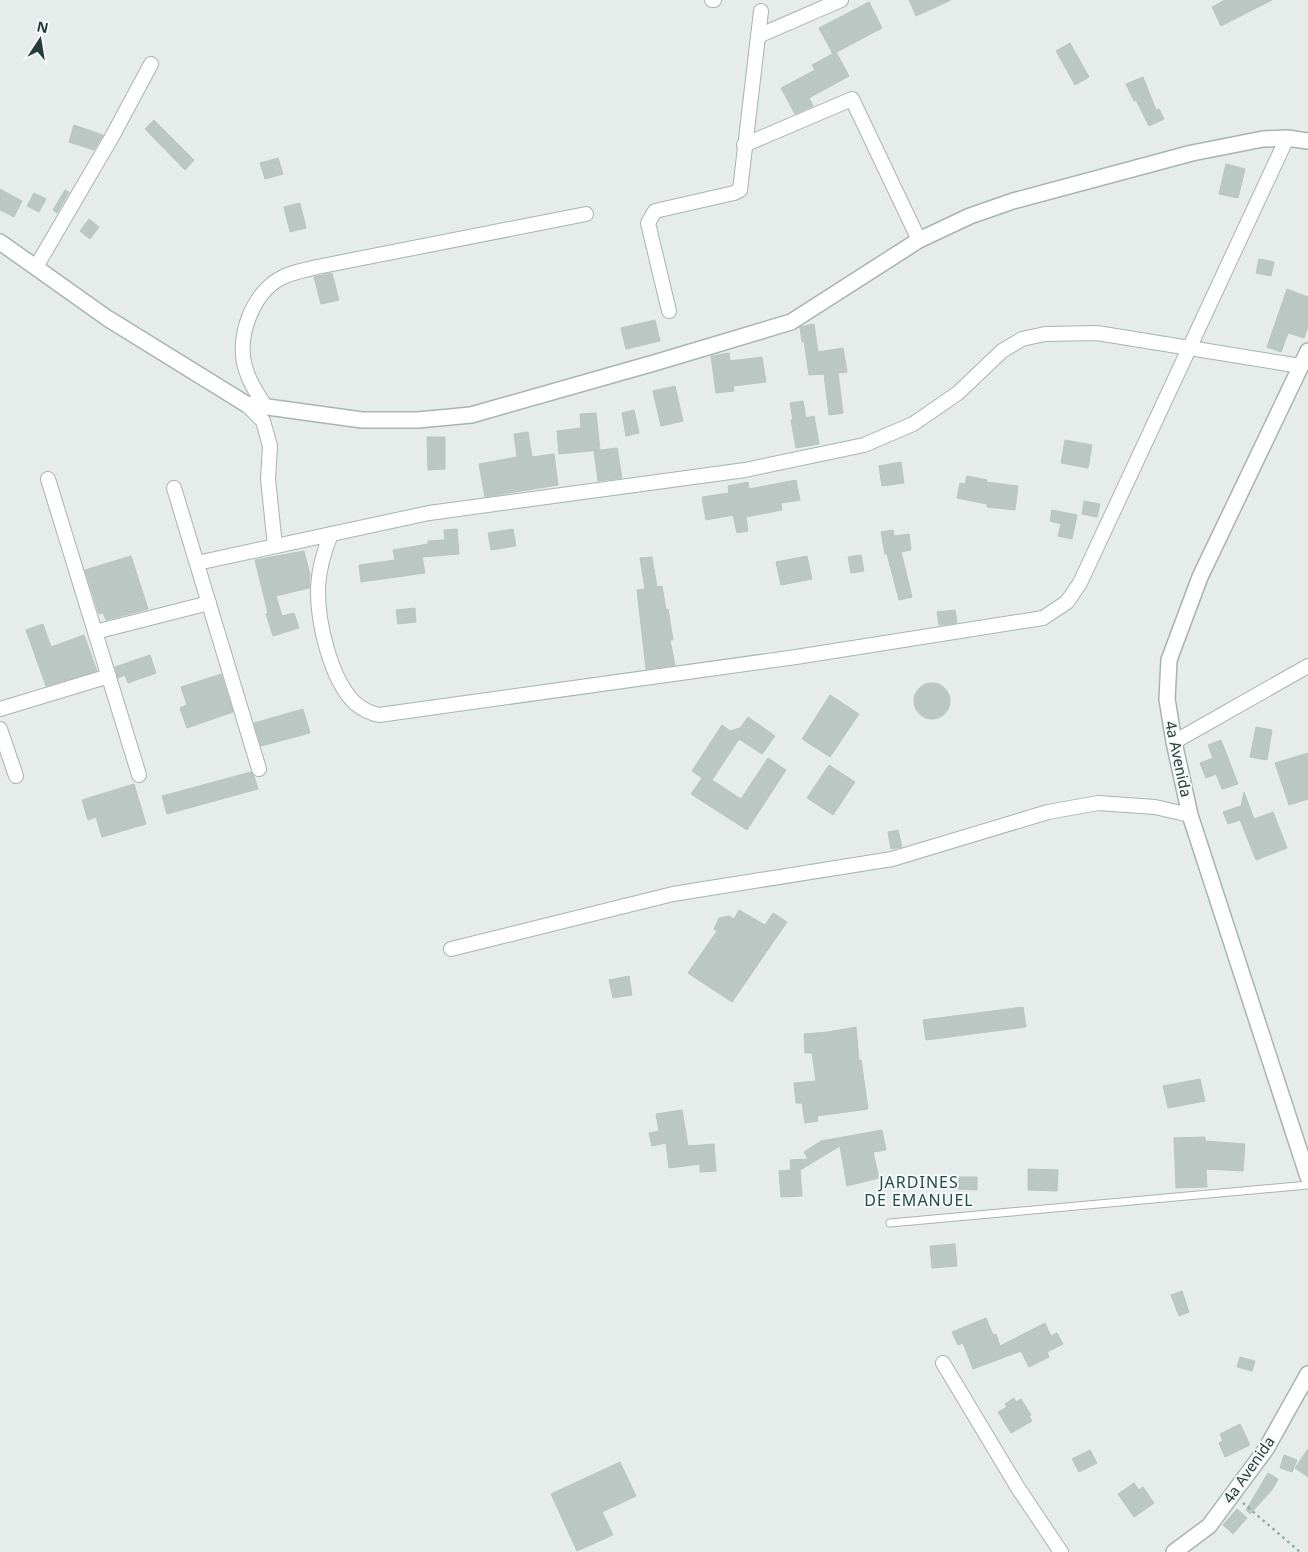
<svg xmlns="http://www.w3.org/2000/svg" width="1308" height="1552" font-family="'Noto Sans',sans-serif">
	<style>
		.building { fill: #bac7c3; stroke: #b8c5c2 }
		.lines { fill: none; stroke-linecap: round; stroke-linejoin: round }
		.service-casing { stroke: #a8b4b1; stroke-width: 9 }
		.minor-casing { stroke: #a8b4b1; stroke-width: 16 }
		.tertiary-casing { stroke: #a8b4b1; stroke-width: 18 }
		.path { stroke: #89aca6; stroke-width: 2.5; stroke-dasharray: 2.5 4; stroke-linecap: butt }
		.service { stroke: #fff; stroke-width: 7 }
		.minor { stroke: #fff; stroke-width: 14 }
		.tertiary { stroke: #fff; stroke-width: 15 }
		.labels { text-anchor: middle; stroke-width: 4; stroke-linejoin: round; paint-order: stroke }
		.street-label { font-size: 15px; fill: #263c39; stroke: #f5f9f8 }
		.neighbourhood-label { font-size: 16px; letter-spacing: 1px; fill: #244c48; stroke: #f5f9f8 }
	</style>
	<rect width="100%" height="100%" fill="#e5ecea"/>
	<g class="building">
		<polygon points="909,0 951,0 916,16"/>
		<polygon points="1225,0 1272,0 1221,26 1212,7"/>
		<polygon points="869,2 882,28 833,54 819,28"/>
		<polygon points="1070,43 1089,77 1075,85 1056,51"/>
		<polygon points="836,52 849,76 809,98 813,106 795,114 781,88 815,70 812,65"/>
		<polygon points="1143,77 1156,110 1159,109 1164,119 1149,126 1136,100 1134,101 1126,84"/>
		<polygon points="154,120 194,160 185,170 145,129"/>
		<polygon points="74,125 103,135 94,150 69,142"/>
		<polygon points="278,158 283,174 265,179 260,163"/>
		<polygon points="1226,164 1245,169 1238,198 1219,194"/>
		<polygon points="0,189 22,201 14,217 0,210"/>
		<polygon points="65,190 69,192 57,213 53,210"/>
		<polygon points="34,193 46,199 39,212 27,206"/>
		<polygon points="300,203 306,228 290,232 284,207"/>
		<polygon points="89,219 99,227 90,239 80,231"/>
		<polygon points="1259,259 1274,262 1271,276 1256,273"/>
		<polygon points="332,273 339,300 321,304 314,277"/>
		<polygon points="1287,289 1308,297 1308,326 1304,338 1288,333 1281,352 1267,347"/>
		<polygon points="655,320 660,341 626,349 621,328"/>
		<polygon points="814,324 818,352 843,348 847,372 838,373 843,413 829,415 824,374 809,375 804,341 802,342 800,327"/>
		<polygon points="729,353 730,361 762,357 766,382 733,386 734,391 716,393 711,356"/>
		<polygon points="675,386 683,421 661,426 653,391"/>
		<polygon points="803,401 806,418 814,416 819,444 796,448 791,420 793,420 790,403"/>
		<polygon points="634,410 639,433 626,436 622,413"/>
		<polygon points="596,413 600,450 559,454 557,431 581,428 580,414"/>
		<polygon points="528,432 532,457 554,454 558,485 485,497 479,464 517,457 514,434"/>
		<polygon points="427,437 445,437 445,469 428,470"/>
		<polygon points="1065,440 1092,445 1088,468 1061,463"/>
		<polygon points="617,448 622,478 598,481 594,451"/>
		<polygon points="901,462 904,483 882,486 879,466"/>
		<polygon points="967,476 987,480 986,482 1018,486 1015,510 987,507 987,504 957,498 960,483 965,484"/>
		<polygon points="796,480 800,500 781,503 782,510 746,517 748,531 737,533 733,515 706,520 702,497 729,493 728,486 748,482 749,489"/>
		<polygon points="1084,501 1100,504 1097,517 1082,514"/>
		<polygon points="1052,510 1077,515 1072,539 1058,536 1061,524 1050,521"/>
		<polygon points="457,529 459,554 422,557 425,573 361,582 359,565 395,560 393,550 428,544 428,541 445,540 444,530"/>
		<polygon points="513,529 516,546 491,550 488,533"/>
		<polygon points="893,530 894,536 909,534 911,550 901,552 912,597 899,600 887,554 885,554 881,532"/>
		<polygon points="304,551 310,575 309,588 276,596 282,616 294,613 299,628 273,636 266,614 268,613 255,560"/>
		<polygon points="861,555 864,571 851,573 848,557"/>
		<polygon points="131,556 148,609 106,620 103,613 99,614 85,570"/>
		<polygon points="807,556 812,579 781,585 776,562"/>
		<polygon points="652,557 657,587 662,586 666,610 668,609 673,640 670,640 675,665 646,669 637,590 645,589 640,558"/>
		<polygon points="415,608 416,622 398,624 396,610"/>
		<polygon points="955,610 957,623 939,625 937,612"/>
		<polygon points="43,624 51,647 84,635 97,671 46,686 26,630"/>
		<polygon points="150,655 156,673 128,683 125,675 118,678 115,667"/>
		<polygon points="221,674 233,712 187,728 180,708 187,705 181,687"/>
		<circle cx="932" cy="701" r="18"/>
		<polygon points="830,695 859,714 830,757 802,739"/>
		<polygon points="303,709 310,733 261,746 254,723"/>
		<polygon points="748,717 775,736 762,754 739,739 712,780 741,799 768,758 786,770 747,830 691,794 702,778 692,771 722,725 730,731 740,728"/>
		<polygon points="1256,727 1272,730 1267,760 1250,757"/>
		<polygon points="1221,740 1238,784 1222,789 1216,774 1206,778 1200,763 1213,758 1208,745"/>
		<polygon points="1308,753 1308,799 1289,805 1275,763"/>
		<polygon points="829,765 855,782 833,815 807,798"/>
		<polygon points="251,772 254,776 258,789 167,814 162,796"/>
		<polygon points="134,784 146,824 102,837 96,817 88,820 82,800"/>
		<polygon points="1244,792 1254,819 1273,812 1287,848 1256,860 1240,820 1228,824 1223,812 1241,806"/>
		<polygon points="898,830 902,847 891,849 888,832"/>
		<polygon points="739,910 765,925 773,913 787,922 732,1002 688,973 717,931 714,929 719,918 729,916 734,919"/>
		<polygon points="629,976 632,995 613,998 609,980"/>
		<polygon points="1023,1007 1026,1027 926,1040 923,1020"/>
		<polygon points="856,1027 859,1061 861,1060 868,1109 817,1116 818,1121 805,1123 802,1103 796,1103 794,1083 816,1081 812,1053 805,1053 804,1034 828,1032"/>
		<polygon points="1200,1079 1205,1101 1168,1108 1163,1086"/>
		<polygon points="682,1110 688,1146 714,1144 716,1171 700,1172 700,1164 669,1168 666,1143 652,1146 649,1133 659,1131 656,1114"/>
		<polygon points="882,1130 886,1150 873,1152 879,1178 847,1186 840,1146 800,1170 802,1196 781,1197 779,1171 791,1170 790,1160 808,1159 804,1152 821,1141"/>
		<polygon points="1205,1137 1205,1141 1245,1144 1243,1171 1206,1169 1207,1187 1176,1188 1174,1138"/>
		<polygon points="1028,1169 1058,1170 1057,1191 1028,1190"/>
		<polygon points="959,1177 977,1177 977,1190 958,1189"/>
		<polygon points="955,1244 957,1266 932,1268 930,1246"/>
		<polygon points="1182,1291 1189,1312 1179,1316 1171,1295"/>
		<polygon points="986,1318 993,1335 996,1334 1000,1346 1045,1323 1051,1336 1057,1333 1063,1344 1047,1352 1049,1357 1029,1367 1021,1351 973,1369 963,1343 958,1345 952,1332"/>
		<polygon points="1240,1357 1255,1361 1252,1371 1237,1367"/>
		<polygon points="1014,1398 1016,1402 1021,1399 1031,1415 1029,1416 1032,1421 1011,1433 998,1412 1007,1407 1005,1404"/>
		<polygon points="1240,1424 1250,1445 1225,1457 1219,1443 1223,1441 1220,1434"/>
		<polygon points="1308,1449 1308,1477 1295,1468"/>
		<polygon points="1090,1450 1097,1463 1079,1472 1072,1459"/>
		<polygon points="1284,1455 1297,1460 1292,1472 1280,1468"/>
		<polygon points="620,1462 636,1496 602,1512 613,1535 577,1551 551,1494"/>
		<polygon points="1268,1473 1278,1479 1272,1490 1250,1514 1246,1510"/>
		<polygon points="1134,1483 1139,1490 1143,1487 1154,1503 1134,1517 1118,1494"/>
		<polygon points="1237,1509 1247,1518 1233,1534 1223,1525"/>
	</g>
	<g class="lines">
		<defs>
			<polyline id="service" points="890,1223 1308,1185"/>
			<g id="minor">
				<polyline points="712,0 714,0"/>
				<polyline points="758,36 841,0"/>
				<polyline points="744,145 852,99 919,240"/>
				<polyline points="36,267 113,135 151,64"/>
				<polyline points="669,311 648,223 655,211 734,193 740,190 761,11"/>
				<polyline points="246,404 263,421 270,446 268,479 275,546"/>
				<path d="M266 407C258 395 250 384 246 370 235 338 253 291 283 277 293 272 306 270 317 267L586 214"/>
				<polyline points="48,479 139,775"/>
				<polyline points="174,488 259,769"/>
				<path d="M331 534C324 551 319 568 318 587 317 620 330 679 355 703 362 709 370 713 379 715L796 657 1043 618 1067 602 1080 583 1287 138"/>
				<polyline points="197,563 429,513 745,470 864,445 913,424 958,393 1002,351 1022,339 1045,334 1097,333 1300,366"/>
				<polyline points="95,632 209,603"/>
				<polyline points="0,709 109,676"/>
				<polyline points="0,729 16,776"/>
				<polyline points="1174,742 1308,666"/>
				<polyline points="451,949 673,894 892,859 1048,812 1098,803 1155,807 1190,815"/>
				<polyline points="943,1363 1018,1488 1061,1552"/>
			</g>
			<g id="tertiary">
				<polyline points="0,242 107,318 246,404 362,420 418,420 471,415 654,363 791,322 919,240 970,216 1013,201 1192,153 1263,139 1287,138 1308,141"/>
				<polyline points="1308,351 1200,577 1169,660 1167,699 1174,742 1190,815 1308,1177"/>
				<polyline points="1174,1552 1209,1526 1266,1449 1308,1374"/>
			</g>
		</defs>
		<use href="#service" class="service-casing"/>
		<use href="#minor" class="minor-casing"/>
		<use href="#tertiary" class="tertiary-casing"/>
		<polyline class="path" points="1243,1503 1300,1552"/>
		<use href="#service" class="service"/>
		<use href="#minor" class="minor"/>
		<use href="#tertiary" class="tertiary"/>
	</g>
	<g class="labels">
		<g class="street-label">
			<text transform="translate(1178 759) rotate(78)" y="5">4a Avenida</text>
			<text transform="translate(1249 1470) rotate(-55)" y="5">4a Avenida</text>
		</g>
		<g class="neighbourhood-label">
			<text x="919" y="1188">JARDINES<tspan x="919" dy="18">DE EMANUEL</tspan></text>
		</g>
	</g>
	<g transform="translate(40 40) rotate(12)" stroke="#f5f9f8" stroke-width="4" paint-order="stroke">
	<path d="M0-4L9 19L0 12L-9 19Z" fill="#263c39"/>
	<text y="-8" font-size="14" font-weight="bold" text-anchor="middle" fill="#263c39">N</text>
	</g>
</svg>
